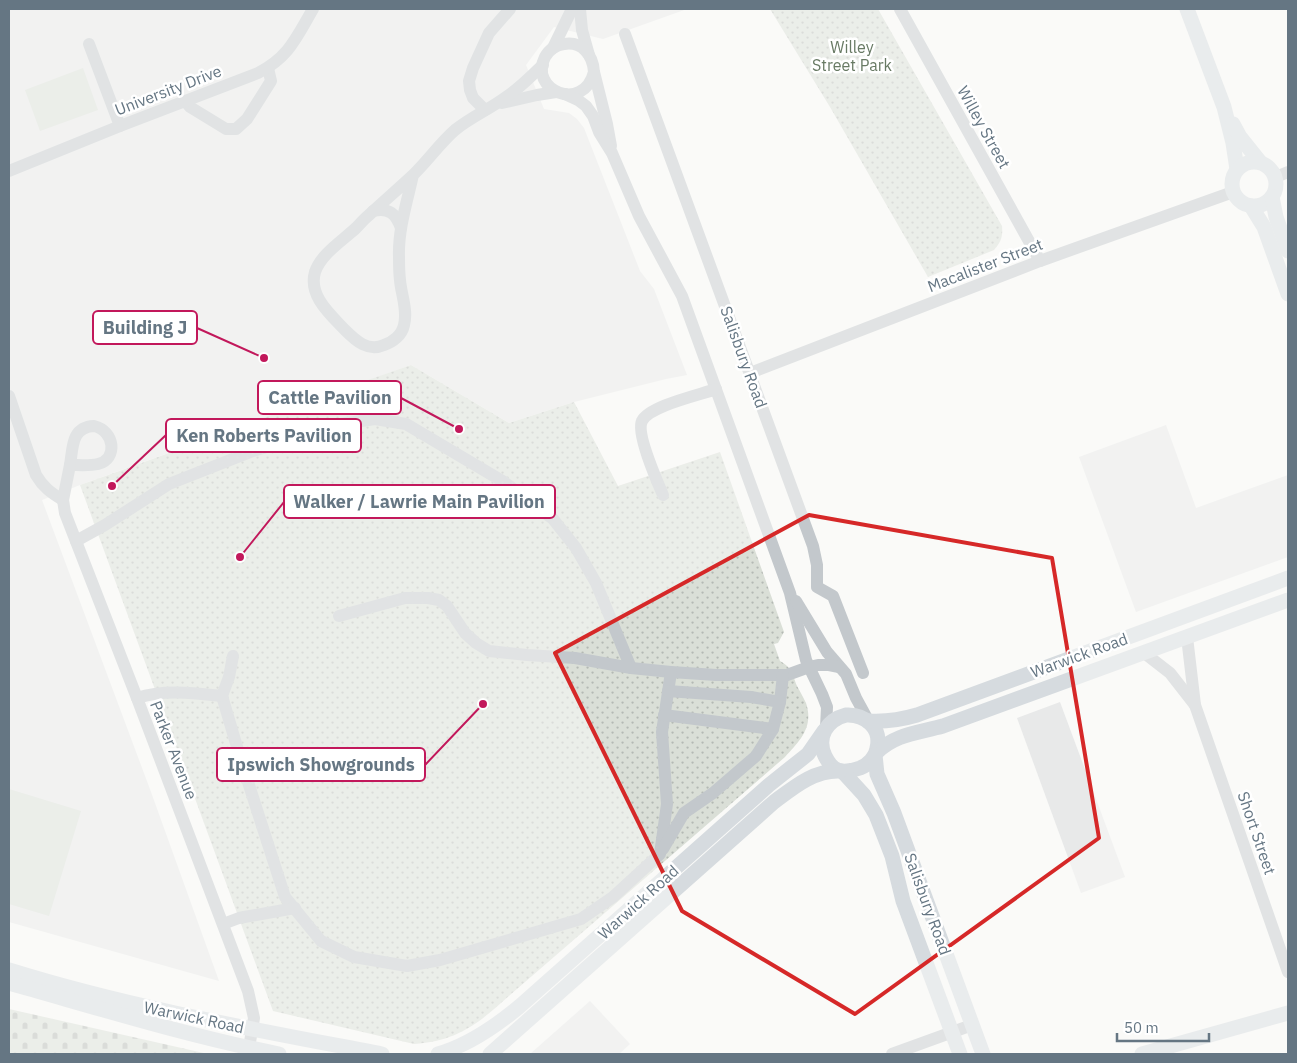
<svg xmlns="http://www.w3.org/2000/svg" width="1297" height="1063" font-family="'IBM Plex Sans',sans-serif">
	<style>
		.built { fill: #e8e9e9 }
		.green { fill: #dadfd7 }
		.cemetery { fill: url(#cemetery-stones) }
		.park { fill: url(#park-dots) }
		.lines { fill: none; stroke-linecap: round; stroke-linejoin: round }
		.minor { stroke: #c3c8cc; stroke-width: 12 }
		.major { stroke: #d6dbdf; stroke-width: 15 }
		.marked { fill: none; stroke: #d62828; stroke-width: 4; stroke-linejoin: round }
		.labels { text-anchor: middle; stroke-width: 5; stroke-linejoin: round; paint-order: stroke }
		.park-label { font-size: 16px; fill: #687a64; stroke: #fff }
		.street-label { font-size: 16px; fill: #657683; stroke: #fff }
		.leader { fill: none; stroke: #c2185b; stroke-width: 2 }
		.callout-dot { fill: #c2185b; stroke: #fff; stroke-width: 2 }
		.callout { fill: #fff; stroke: #c2185b; stroke-width: 2 }
		.callout-label { font-size: 18px; text-anchor: middle; font-weight: bold; fill: #657683 }
	</style>
	<defs>
		<pattern id="cemetery-stones" width="16" height="16" patternUnits="userSpaceOnUse" patternTransform="scale(1.25)"><rect width="16" height="16" fill="#dadfd7"/><path d="M2 7V4a2 2 0 0 1 4 0v3zM10 15v-3a2 2 0 0 1 4 0v3z" fill="#b4b9b4"/></pattern>
		<pattern id="park-dots" width="8" height="8" patternUnits="userSpaceOnUse" patternTransform="scale(1.25)"><rect width="8" height="8" fill="#dadfd7"/><path d="M2 2h.1M6 6h.1" fill="none" stroke="#b4b9b4" stroke-width="1.8" stroke-linecap="round"/></pattern>
	</defs>
	<rect width="100%" height="100%" fill="#fafaf8"/>
	<g class="built">
		<polygon points="9,9 687,9 603,39 554,27 526,65 544,109 569,113 577,119 584,128 640,271 654,289 687,375 666,379 574,402 509,423 411,365 80,485 42,500 151,792 219,981 9,922"/>
		<polygon points="1166,425 1196,508 1288,475 1288,557 1136,612 1079,457"/>
		<polygon points="1060,702 1125,877 1081,893 1017,718"/>
		<polygon points="590,1001 630,1044 619,1054 530,1054"/>
	</g>
	<g class="green">
		<polygon points="83,68 98,110 40,131 25,90"/>
		<polygon points="9,789 81,811 49,916 9,904"/>
	</g>
	<polygon class="cemetery" points="9,1009 208,1054 9,1054"/>
	<g class="park">
		<path d="M770 9H878L1002 226C1003 237 1001 242 994 250L928 277 830 107Z"/>
		<path d="M411 365 509 423 574 402 618 486 720 452 784 632 778 643 774 644 780 661C792 668 792 673 797 686 800 691 803 697 806 703 814 727 800 741 785 757L510 995C479 1023 458 1041 414 1044L273 1011 80 485C191 446 300 403 411 365Z"/>
	</g>
	<g class="lines">
		<g class="minor">
			<polyline points="580,9 582,30 589,55"/>
			<polyline points="900,9 1040,261"/>
			<polyline points="625,34 813,546 817,565 817,587 833,596 863,673"/>
			<polyline points="89,44 120,126"/>
			<polyline points="553,48 572,9"/>
			<path d="M594 72C583 114 528 90 545 57 549 50 556 45 564 44 582 41 593 55 594 72L607 124 611 146"/>
			<polyline points="565,94 578,100 586,106 593,116 599,132 612,153 639,216 682,296 790,593 806,660 811,671 822,694 827,707 826,728"/>
			<polyline points="185,101 190,107 226,129 236,129 247,119 271,81 268,68"/>
			<polyline points="502,103 537,95 556,92"/>
			<polyline points="485,110 473,98 470,90 469,81 473,68 489,33 510,9"/>
			<path d="M9 171 120 126 258 73C289 57 296 38 313 9"/>
			<path d="M413 175C407 202 398 230 399 257 399 265 399 272 400 280 401 294 408 310 404 325 402 335 393 342 384 345 368 352 356 341 345 330 331 315 308 296 315 272 321 254 342 241 356 228 360 224 364 219 369 215 383 202 397 190 411 177 427 162 439 144 455 130 471 117 490 109 506 97 520 88 531 76 543 65"/>
			<polyline points="1276,177 1288,172"/>
			<path d="M373 211C389 207 396 214 401 228"/>
			<polyline points="750,373 1040,261 1233,192"/>
			<path d="M9 396 36 475C43 487 51 493 63 500"/>
			<path d="M94 426C115 431 118 459 98 464 90 466 79 465 70 465 73 448 71 427 94 426Z"/>
			<polyline points="70,465 63,500 65,513 137,698 248,991 254,1018 249,1048"/>
			<path d="M663 495C657 481 636 433 642 421 649 406 699 395 716 389"/>
			<polyline points="76,541 105,525 169,484 253,451 341,424 375,419 406,424 504,482 553,519 576,548 596,583 631,668"/>
			<polyline points="796,601 827,652 846,674 856,698 868,720"/>
			<polyline points="339,616 405,598 428,598 439,600 447,606 465,633 476,643 489,651 527,655 575,658 631,668 671,672 716,675 787,675 809,667 818,665 829,665 839,667"/>
			<polyline points="1187,637 1195,705 1288,972"/>
			<polyline points="1143,652 1170,673 1195,705"/>
			<polyline points="222,696 240,757 285,897 321,941 354,957 407,966 440,960 581,919 613,897 660,854 667,804 662,732 671,672"/>
			<path d="M137 698C164 689 194 693 222 696L229 677 233 656"/>
			<polyline points="780,702 783,675"/>
			<polyline points="664,715 773,729 780,702 751,697 668,691"/>
			<polyline points="663,849 684,813 713,793 756,756 773,729"/>
			<polyline points="223,924 239,918 295,908"/>
			<polyline points="892,1054 972,1025"/>
		</g>
		<g class="major">
			<polyline points="1187,9 1224,107 1233,143 1237,169"/>
			<polyline points="1233,124 1240,137 1260,162"/>
			<circle cx="1254" cy="184" r="22"/>
			<polyline points="1272,197 1276,217 1288,251"/>
			<polyline points="1251,206 1264,227 1288,294"/>
			<path d="M846 715C865 714 882 728 877 748 876 757 868 765 860 768 854 770 844 773 838 770 832 768 828 762 825 756 816 737 827 720 846 715Z"/>
			<path d="M869 721C887 722 900 720 917 715L1288 578"/>
			<path d="M876 753C895 734 918 733 943 726L1288 600"/>
			<polyline points="875,755 877,774 894,813 983,1054"/>
			<polyline points="842,771 864,795 876,815 892,856 903,901 960,1054"/>
			<path d="M9 970C131 1008 257 1030 382 1054"/>
			<path d="M9 983C98 1008 188 1036 279 1054"/>
			<path d="M438 1054C469 1045 495 1027 520 1006L769 785 808 754 824 731"/>
			<path d="M490 1054 774 802C794 787 814 770 840 771"/>
			<polyline points="1142,1054 1288,1013"/>
		</g>
	</g>
	<path d="M0 0H1297V1063H0ZM809 515 1052 558 1099 838 855 1014 682 911 555 653Z" fill="#fafaf8" fill-opacity=".55" fill-rule="evenodd"/>
	<path class="marked" d="M809 515 1052 558 1099 838 855 1014 682 911 555 653Z"/>
	<g class="labels">
		<g class="park-label">
			<text x="852" y="53">Willey<tspan x="852" dy="18">Street Park</tspan></text>
		</g>
		<g class="street-label">
			<text transform="translate(168 90) rotate(-21)" y="6">University Drive</text>
			<text transform="translate(984 127) rotate(61)" y="6">Willey Street</text>
			<text transform="translate(985 265) rotate(-21)" y="6">Macalister Street</text>
			<text transform="translate(744 357) rotate(70)" y="6">Salisbury Road</text>
			<text transform="translate(1079 655) rotate(-20)" y="6">Warwick Road</text>
			<text transform="translate(174 750) rotate(69)" y="6">Parker Avenue</text>
			<text transform="translate(1257 833) rotate(71)" y="6">Short Street</text>
			<text transform="translate(638 902) rotate(-42)" y="6">Warwick Road</text>
			<text transform="translate(928 904) rotate(70)" y="6">Salisbury Road</text>
			<text transform="translate(194 1017) rotate(12)" y="6">Warwick Road</text>
		</g>
	</g>
	<path class="leader" d="M264 358L197 328M459 429L401 398M112 486L166 435M240 557L284 502M483 704L425 765"/>
	<g class="callout-dot">
		<circle cx="264" cy="358" r="5"/>
		<circle cx="459" cy="429" r="5"/>
		<circle cx="112" cy="486" r="5"/>
		<circle cx="240" cy="557" r="5"/>
		<circle cx="483" cy="704" r="5"/>
	</g>
	<g class="callout">
		<rect x="93" y="311" width="104" height="33" rx="5"/>
		<rect x="258" y="381" width="143" height="33" rx="5"/>
		<rect x="166" y="419" width="195" height="33" rx="5"/>
		<rect x="284" y="485" width="271" height="33" rx="5"/>
		<rect x="217" y="748" width="208" height="33" rx="5"/>
	</g>
	<g class="callout-label">
		<text x="145" y="334">Building J</text>
		<text x="330" y="404">Cattle Pavilion</text>
		<text x="264" y="442">Ken Roberts Pavilion</text>
		<text x="419" y="508">Walker / Lawrie Main Pavilion</text>
		<text x="321" y="771">Ipswich Showgrounds</text>
	</g>
	<rect width="1297" height="1063" fill="none" stroke="#657683" stroke-width="20"/>
	<path d="M1117 1033v8h92v-8" fill="none" stroke="#657683" stroke-width="2.5"/>
	<text x="1124" y="1033" font-size="15" fill="#657683" stroke="#ffffff" stroke-width="4" paint-order="stroke">50 m</text>
</svg>
